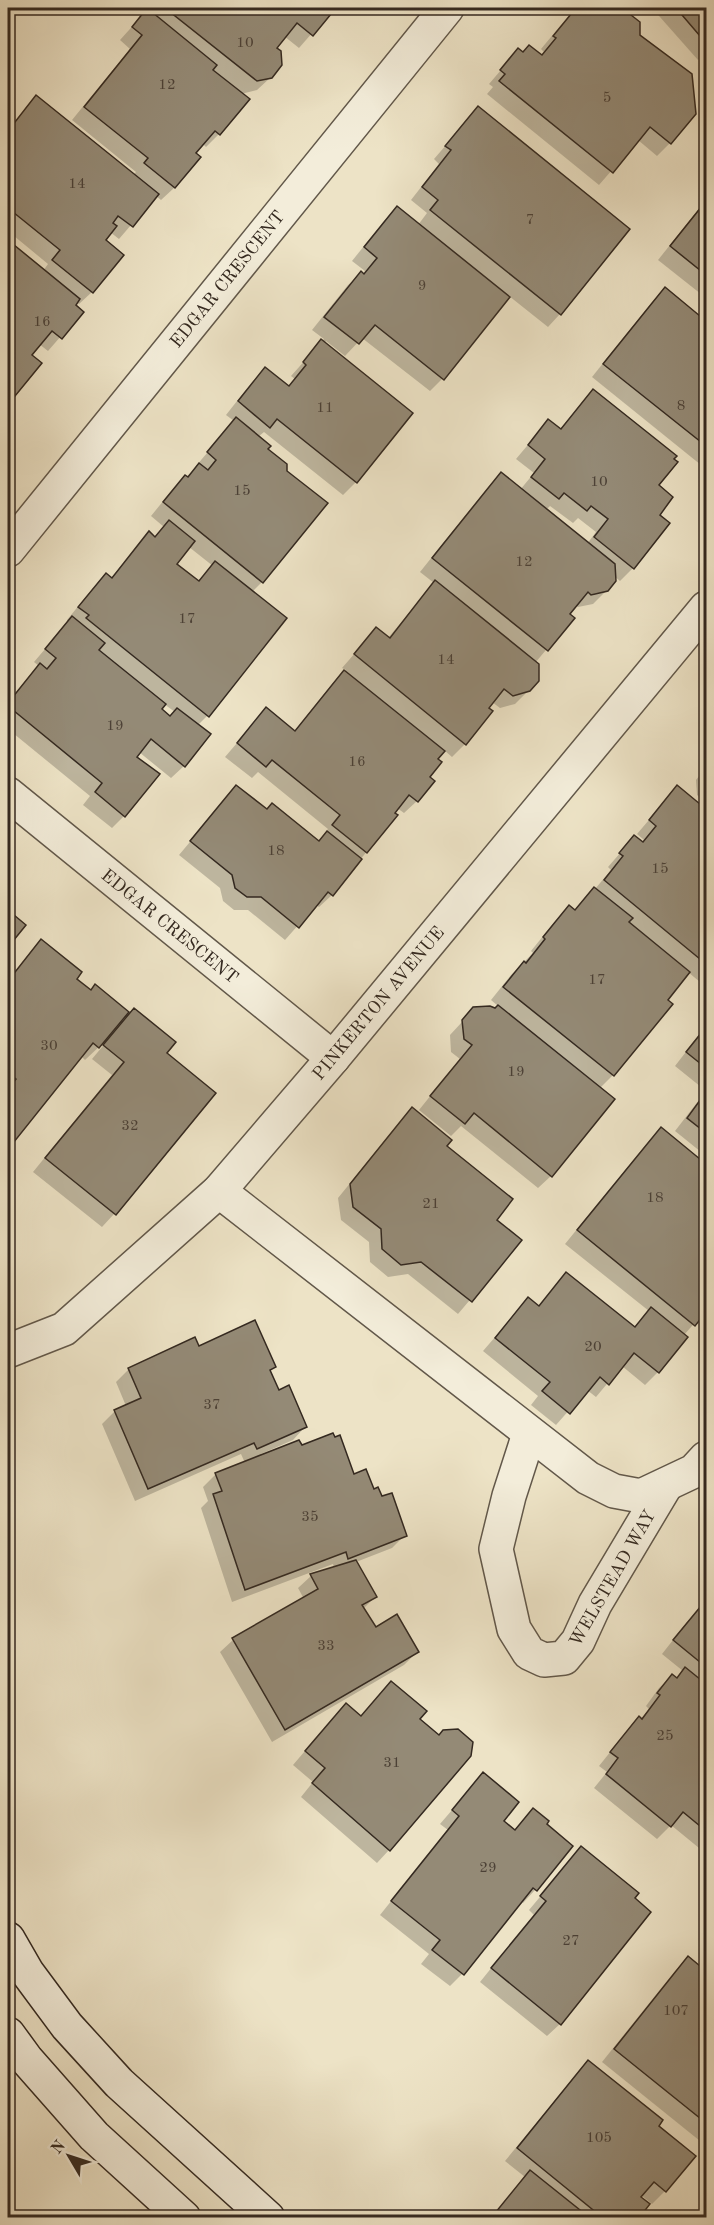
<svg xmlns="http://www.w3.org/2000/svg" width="714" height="2225" font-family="'Old Standard TT',serif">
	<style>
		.shadow { fill: #0003; fill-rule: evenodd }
		.building { fill: #948a76; stroke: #342920; stroke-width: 1.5 }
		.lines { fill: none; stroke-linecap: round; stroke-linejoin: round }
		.street-casing { stroke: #62584a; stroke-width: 36 }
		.secondary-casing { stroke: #342920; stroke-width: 36 }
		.street { stroke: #f3edda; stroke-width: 33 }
		.secondary { stroke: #f3edda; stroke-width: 33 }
		.labels { text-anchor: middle; stroke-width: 4.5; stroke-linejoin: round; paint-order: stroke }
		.number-label { font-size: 15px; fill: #4c4136 }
		.street-label { font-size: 18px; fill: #342920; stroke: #f3edda }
	</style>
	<rect width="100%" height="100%" fill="#ede3c6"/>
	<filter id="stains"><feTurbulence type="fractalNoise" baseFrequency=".00333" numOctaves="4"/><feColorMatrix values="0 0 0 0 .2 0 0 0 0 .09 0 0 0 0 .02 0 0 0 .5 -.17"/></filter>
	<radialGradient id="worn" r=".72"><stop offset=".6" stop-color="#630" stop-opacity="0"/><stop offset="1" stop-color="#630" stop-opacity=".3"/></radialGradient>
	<g class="shadow">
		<polygon points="162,8 334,8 299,48 284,36 275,48 271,77 257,90 241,94 219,134 206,147 203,144 194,154 199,157 174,188 161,200 156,196 119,239 110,232 104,241 92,292 79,304 76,302 74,305 82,312 48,351 39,344 30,355 8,403 8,242 43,271 48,264 8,231 8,130 37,97 133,175 136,172 72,120 130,49 120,40 147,10 155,16"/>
		<polygon points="575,8 634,8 627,13 639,35 670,143 657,156 638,140 599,185 487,94 493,87 489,84 518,50 523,54 541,56 544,52 541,49"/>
		<polygon points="652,8 706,8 706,53 698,60"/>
		<path d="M478 108 560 314 548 327 509 296 442 379 430 391 362 338 345 356 326 341 324 344 356 482 343 495 264 432 258 437 266 449 262 582 252 592 207 716 197 726 184 766 171 778 139 752 135 757 124 816 112 828 83 805 90 796 8 729V702L39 666 34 662 68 622 67 620 93 588 106 575 110 579 149 533 154 537 164 527 151 516 173 489 197 467 196 466 234 421 226 415 252 382 265 369 288 387 295 379 291 376 324 339 312 330 348 285 361 273 363 274 365 271 352 261 384 221 397 208 418 225 427 213 411 200 439 164 434 159ZM189 547 213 566 197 582 175 565ZM164 704 175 712 169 717 159 709Z"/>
		<polygon points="706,200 706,298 658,260"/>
		<polygon points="665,289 706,323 706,460 701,465 592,377 652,302"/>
		<path d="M593 391 657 486 658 515 633 568 620 581 614 576 607 590 593 604 578 607 575 605 568 614 573 618 535 663 529 690 515 704 500 708 492 702 465 744 452 757 444 750 436 760 417 801 404 813 397 808 393 813 396 815 332 895 319 907 316 905 285 940 248 910H234L223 901 220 888 179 855 236 787 267 811 318 842 328 829 258 772 252 778 225 757 266 709 294 732 332 684 346 670 342 668 376 629 388 638 434 583 420 572 488 487 501 474 520 490 534 473 516 459 548 421 559 430ZM550 506 573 523 578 518 596 532 587 544 546 510Z"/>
		<polygon points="706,767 706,803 697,795 696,780"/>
		<polygon points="677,787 706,811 706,976 700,982 688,972 666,1000 671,1004 613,1075 600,1088 551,1176 538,1188 461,1126 451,1136 419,1110 460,1059 451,1052 450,1035 474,1009 494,1010 498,1006 491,1000 511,975 533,953 531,951 556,920 569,907 574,911 595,889 611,870 608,867 634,837 642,843 644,840 637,834"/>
		<polygon points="42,941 102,1044 85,1060 81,1056 8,1147 8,980"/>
		<polygon points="122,1023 165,1053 214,1093 114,1214 102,1227 33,1172 112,1075 92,1059"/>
		<polygon points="706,1026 706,1156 675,1131 706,1091 675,1066"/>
		<polygon points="412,1109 445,1146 494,1220 520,1241 458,1314 408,1274 388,1277 370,1262 369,1242 341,1220 338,1198 400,1122"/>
		<polygon points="661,1129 706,1166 706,1310 684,1335 686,1337 658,1372 645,1385 622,1366 596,1397 587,1390 556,1425 531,1405 538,1396 483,1351 528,1299 537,1307 566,1274 633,1328 649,1311 565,1244 648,1142"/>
		<polygon points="195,1339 198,1348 274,1367 269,1372 278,1392 305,1427 293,1440 261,1454 262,1456 301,1447 353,1476 373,1491 405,1535 392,1548 356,1562 375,1597 363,1609 375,1629 417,1652 404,1665 272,1742 220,1652 233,1640 304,1599 298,1588 311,1576 334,1568 333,1564 232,1602 201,1508 208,1501 203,1487 216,1474 245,1463 241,1454 135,1501 102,1424 115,1411 126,1406 116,1382 129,1369"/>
		<polygon points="706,1603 706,1676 701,1682 706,1686 706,1840 699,1848 671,1825 657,1839 594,1788 607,1772 599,1766 627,1731 639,1718 641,1719 649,1709 646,1706 659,1688 672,1676 676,1679 683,1671 662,1654 688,1621"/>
		<polygon points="333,1718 418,1720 389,1850 377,1863 301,1797 313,1782 293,1765"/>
		<polygon points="483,1774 502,1821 513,1831 533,1810 545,1824 571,1846 535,1890 523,1903 521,1901 462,1974 450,1986 421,1964 429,1954 380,1915 448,1830 440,1824"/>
		<polygon points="581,1848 560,2024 547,2036 480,1982 534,1915 529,1910"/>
		<polygon points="706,1937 706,1948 701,1944"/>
		<polygon points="688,1958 706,1973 706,2145 705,2145 602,2062 675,1971"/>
		<polygon points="588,2062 656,2126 665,2191 652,2204 641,2195 637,2218 491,2218 525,2177 505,2161 576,2075"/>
	</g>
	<g class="building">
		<polygon points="147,8 217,65 213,70 250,99 220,135 215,131 196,153 201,157 175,188 144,163 148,158 84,107 142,35 132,27"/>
		<polygon points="165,8 336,8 313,36 297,23 277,48 281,51 282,65 272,78 257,81"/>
		<polygon points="576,8 622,8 640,22 640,35 692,74 696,114 671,144 650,127 613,173 499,81 505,74 500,70 518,48 523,52 529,45 542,55 556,38 553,36"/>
		<polygon points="676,8 706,8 706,43"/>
		<polygon points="36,95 159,194 133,227 118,216 113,223 117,226 106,240 124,255 93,293 52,260 60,250 8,208 8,173 13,166 8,162 8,131"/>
		<polygon points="478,106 630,229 561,315 430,210 438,200 422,187 451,150 445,146"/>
		<polygon points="706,201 706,275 670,246"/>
		<polygon points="397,206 510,297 444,380 375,325 359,344 324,317 361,271 364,274 377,258 364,247"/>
		<polygon points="8,240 80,299 76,305 84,312 62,339 52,331 32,355 42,363 11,401 8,398"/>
		<polygon points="665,287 706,321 706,446 603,364"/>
		<polygon points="321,339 413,413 357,483 277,419 270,428 238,401 265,367 289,386 306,365 303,362"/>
		<polygon points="593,389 677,456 674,459 678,462 659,485 673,497 660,515 670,523 634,569 594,537 608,519 591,506 587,511 564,493 559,499 531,477 545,459 528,445 548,419 561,429"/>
		<polygon points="236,417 271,446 268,449 287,464 287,471 328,503 263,583 163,502 185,475 188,477 199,463 208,470 216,460 207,452"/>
		<polygon points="501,472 615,564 616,581 608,591 591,595 588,592 570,614 575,618 548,651 432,558"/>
		<polygon points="169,520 195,541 177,564 199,581 215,561 287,618 209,717 86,618 89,615 78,607 106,573 112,578 149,531 155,537"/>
		<polygon points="435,580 539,664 539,681 530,691 513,696 504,689 489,708 493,711 466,745 354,654 376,627 390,638"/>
		<polygon points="72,616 105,643 99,650 166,704 162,709 170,716 177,708 211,734 185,767 151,739 137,757 160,774 125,817 95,792 102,783 8,706 8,703 40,663 47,669 56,658 45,649"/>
		<polygon points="344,670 445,751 438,759 442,762 430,777 435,781 418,802 409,795 395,813 398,815 367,853 332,825 340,815 272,760 266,767 237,743 266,707 295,731"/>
		<polygon points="236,785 267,809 272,803 319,841 327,831 362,859 333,896 328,892 299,928 261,897 247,897 235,888 232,875 190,841"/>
		<polygon points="677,785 706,809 706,964 604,880 623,856 619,853 634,835 643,842 656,826 649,820"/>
		<polygon points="594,887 633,918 629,922 690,972 668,1000 673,1004 614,1076 503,987 524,961 526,963 545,939 543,937 569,905 575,910"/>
		<polygon points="8,910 26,925 9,946 13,949 8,956"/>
		<polygon points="41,939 82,972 77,979 91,990 95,984 129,1012 99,1048 93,1043 10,1147 8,1145 8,1089 16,1079 8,1072 8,981"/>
		<polygon points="498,1005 615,1099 552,1177 474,1113 465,1124 430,1096 472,1045 464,1039 462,1020 473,1007 490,1006 495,1008"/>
		<polygon points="134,1008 176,1042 167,1053 216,1093 116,1215 45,1158 124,1062 103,1045"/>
		<polygon points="706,1027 706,1068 686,1052"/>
		<polygon points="706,1092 706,1133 687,1118"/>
		<polygon points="412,1107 452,1140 447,1146 513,1199 497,1220 522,1240 472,1302 421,1262 401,1265 382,1249 381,1229 353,1207 350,1184"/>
		<polygon points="661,1127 706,1164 706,1312 695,1326 577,1230"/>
		<polygon points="566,1272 635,1327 651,1307 688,1337 659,1373 634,1353 609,1385 600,1377 570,1414 542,1391 550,1382 495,1338 528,1297 539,1306"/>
		<polygon points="255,1320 276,1367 270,1370 279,1390 289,1385 307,1427 257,1449 254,1443 148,1489 114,1410 141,1398 128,1368 195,1337 199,1346"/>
		<polygon points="333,1433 335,1437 340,1435 354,1474 366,1469 374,1489 378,1487 382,1496 392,1493 407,1536 348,1559 346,1552 245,1590 213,1494 222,1491 215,1473 299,1440 302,1445"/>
		<polygon points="356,1560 377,1597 362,1605 376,1627 397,1614 419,1652 285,1730 232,1638 318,1589 310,1574"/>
		<polygon points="706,1604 706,1667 673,1640 701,1606 704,1608"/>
		<polygon points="685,1667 706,1684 706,1831 683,1812 671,1827 606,1774 618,1758 610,1752 639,1716 642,1719 660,1695 657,1693 672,1674 677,1678"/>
		<polygon points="391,1681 427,1711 420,1719 439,1735 443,1730 458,1729 473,1742 471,1756 390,1851 312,1783 325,1768 305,1751 346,1703 361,1716"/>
		<polygon points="483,1772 519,1802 504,1821 515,1830 533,1808 549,1821 547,1824 573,1846 537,1891 533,1888 464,1975 432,1950 440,1940 391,1901 459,1816 452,1810"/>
		<polygon points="581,1846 639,1893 635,1898 651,1912 561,2025 491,1968 546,1901 540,1896"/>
		<polygon points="688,1956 706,1971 706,2123 614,2049"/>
		<polygon points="588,2060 663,2120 659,2126 696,2156 666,2192 654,2182 641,2197 650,2204 639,2218 603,2218 517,2148"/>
		<polygon points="530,2170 590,2218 491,2218"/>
	</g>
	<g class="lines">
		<defs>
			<g id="street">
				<polyline points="8,550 447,8"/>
				<polyline points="8,794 333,1058"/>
				<polyline points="219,1191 588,1478 614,1491 641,1496 694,1471 706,1458"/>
				<polyline points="8,1351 64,1329 219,1191 333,1058 706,608"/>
				<polyline points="529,1434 509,1496 496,1549 514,1629 529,1653 544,1660 564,1658 578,1641 595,1604 666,1485"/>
			</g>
			<g id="secondary">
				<polyline points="8,1939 27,1972 67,2026 119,2083 268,2218"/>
				<polyline points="8,2034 27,2060 94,2136 184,2218"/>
			</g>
		</defs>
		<use href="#street" class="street-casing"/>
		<use href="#secondary" class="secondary-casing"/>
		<use href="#street" class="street"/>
		<use href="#secondary" class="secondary"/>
	</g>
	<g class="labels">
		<g class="number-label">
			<text x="245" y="47">10</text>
			<text x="167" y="89">12</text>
			<text x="607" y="102">5</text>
			<text x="77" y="188">14</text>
			<text x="530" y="224">7</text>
			<text x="422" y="290">9</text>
			<text x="42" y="326">16</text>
			<text x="681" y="410">8</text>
			<text x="325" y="412">11</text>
			<text x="599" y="486">10</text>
			<text x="242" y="495">15</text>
			<text x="524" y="566">12</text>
			<text x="187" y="623">17</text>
			<text x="446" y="664">14</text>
			<text x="115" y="730">19</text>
			<text x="357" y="766">16</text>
			<text x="276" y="855">18</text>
			<text x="660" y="873">15</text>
			<text x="597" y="984">17</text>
			<text x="49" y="1050">30</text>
			<text x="516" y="1076">19</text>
			<text x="130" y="1130">32</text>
			<text x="655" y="1202">18</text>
			<text x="431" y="1208">21</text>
			<text x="593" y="1351">20</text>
			<text x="212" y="1409">37</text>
			<text x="310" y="1521">35</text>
			<text x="326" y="1650">33</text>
			<text x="665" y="1740">25</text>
			<text x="392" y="1767">31</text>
			<text x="488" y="1872">29</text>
			<text x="571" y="1945">27</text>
			<text x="676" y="2015">107</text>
			<text x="599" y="2142">105</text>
		</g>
		<g class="street-label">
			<text transform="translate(227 279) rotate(-51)" y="6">EDGAR CRESCENT</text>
			<text transform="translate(170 926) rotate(39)" y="6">EDGAR CRESCENT</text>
			<text transform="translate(378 1003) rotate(-50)" y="6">PINKERTON AVENUE</text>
			<text transform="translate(612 1578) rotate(-60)" y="6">WELSTEAD WAY</text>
		</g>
	</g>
	<rect width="714" height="2225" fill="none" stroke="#ede3c6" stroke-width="30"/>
	<rect x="9" y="9" width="696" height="2207" fill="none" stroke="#342920" stroke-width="3"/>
	<rect x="15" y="15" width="684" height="2195" fill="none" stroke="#342920" stroke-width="1.5"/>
	<g transform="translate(69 2156) rotate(309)" stroke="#f3edda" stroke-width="4.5" paint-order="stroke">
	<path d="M0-4.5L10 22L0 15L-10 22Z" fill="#342920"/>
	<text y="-9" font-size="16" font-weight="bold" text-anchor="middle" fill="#342920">N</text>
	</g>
	<rect width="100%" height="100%" filter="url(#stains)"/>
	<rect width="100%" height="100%" fill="url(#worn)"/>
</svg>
